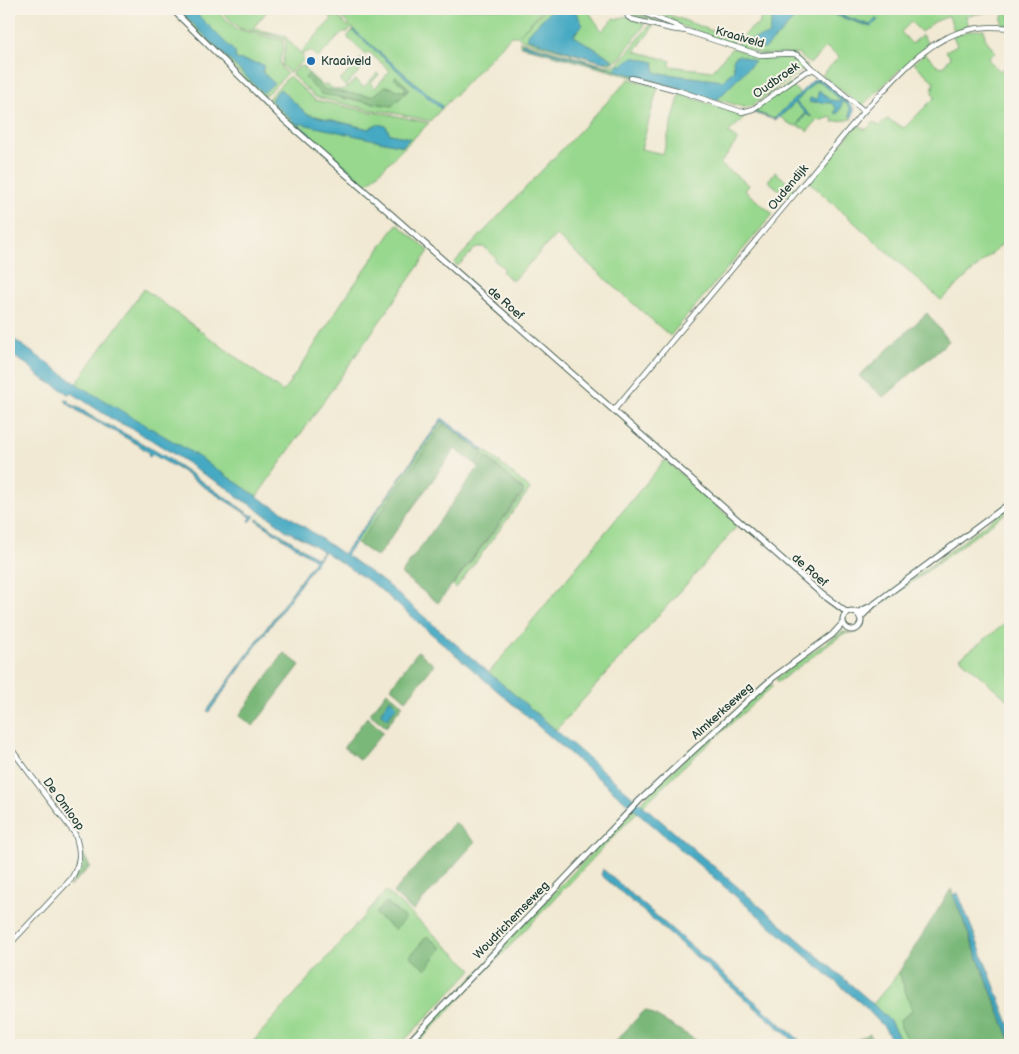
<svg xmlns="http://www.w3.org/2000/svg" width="1019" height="1054" font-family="'Balsamiq Sans',sans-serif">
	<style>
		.green { fill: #98d88e; stroke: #5c8a61; fill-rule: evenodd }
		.forest { fill: #7ab879; stroke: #4c7a56 }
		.water { fill: #44a9c3; stroke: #32737c }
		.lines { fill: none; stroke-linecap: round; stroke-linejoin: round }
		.minor-casing { stroke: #3e574c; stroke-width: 6 }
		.tertiary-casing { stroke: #3e574c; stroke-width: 7 }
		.minor { stroke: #fff; stroke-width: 4.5 }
		.tertiary { stroke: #fff; stroke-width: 5 }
		.poi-dot { fill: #1f6fb2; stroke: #f7f3e8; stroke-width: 2 }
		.labels { text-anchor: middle; stroke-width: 4; stroke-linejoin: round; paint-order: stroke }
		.street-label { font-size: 12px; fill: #1f3d34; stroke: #f7f3e8 }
		.poi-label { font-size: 12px; fill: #1f3d34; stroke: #f7f3e8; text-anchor: start }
	</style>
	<rect width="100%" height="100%" fill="#f7f3e8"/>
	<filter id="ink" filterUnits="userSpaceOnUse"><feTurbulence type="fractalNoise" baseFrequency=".02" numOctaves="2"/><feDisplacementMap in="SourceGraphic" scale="10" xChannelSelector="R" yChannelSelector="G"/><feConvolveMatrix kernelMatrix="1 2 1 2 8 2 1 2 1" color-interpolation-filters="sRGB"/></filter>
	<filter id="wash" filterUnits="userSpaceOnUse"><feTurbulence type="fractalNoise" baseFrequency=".0096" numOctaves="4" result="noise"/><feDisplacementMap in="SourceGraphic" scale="20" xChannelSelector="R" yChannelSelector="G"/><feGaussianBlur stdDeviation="1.12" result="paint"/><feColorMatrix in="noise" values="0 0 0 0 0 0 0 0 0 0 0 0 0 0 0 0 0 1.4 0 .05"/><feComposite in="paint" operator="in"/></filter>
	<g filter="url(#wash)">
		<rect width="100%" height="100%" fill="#f1e9d3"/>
		<g class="green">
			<path d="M175 9H178L263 93 273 82 263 73V65L236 59 235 52 192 9H215L237 29 282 40C288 54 271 58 287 74L267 94 262 96Z"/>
			<path d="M219 9H269L253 28 285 36 300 53 332 19 322 9H329L349 27 350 25 334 11 336 9H543L519 35 545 9H552L529 33 528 39 603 62 612 61V59L574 36 582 24 574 9H587L602 31 614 18 617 19 627 16 643 23 644 26 619 59 610 64 541 45 524 40 517 36H511L430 121 389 112 371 110 315 97 291 74 299 67 305 66 306 67 304 69 323 86 326 84C339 94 345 90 355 80L364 87 377 73 379 75 370 83 375 88 390 71 369 52 366 55 348 38V36L354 29 352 28 346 33 344 31 318 58 311 51 303 53 302 62 289 73 282 65 286 44 285 40 279 37 239 28ZM308 74 323 89 346 93 370 96 374 95 387 86 401 91H404L406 88 395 78 396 77 408 87 409 90 392 106 340 98 310 84Z"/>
			<polygon points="635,9 654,9 734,39 732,44"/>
			<path d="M745 9H767L773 12 769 35 756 48 802 10 799 9H817L871 27 877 19 870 25 823 9H993L988 12 966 16 969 27 954 31 949 16 934 22 921 32 911 22 901 32 912 44 922 35 927 42V47L903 69H900L897 72 862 106 822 75 839 57 826 47 810 64 798 54H762L736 46 740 38C749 34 747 28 759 25L761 16Z"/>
			<polygon points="1009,9 1010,9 1010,25 1002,25 1002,17"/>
			<path d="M651 25 653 26 651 30 635 51 671 61 669 66 712 71 732 48C757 57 767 57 794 55L807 66 753 105 748 107H743L688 91 665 86 520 46V41L604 65 611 66 619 63 647 28ZM522 44 614 69 623 65 630 59 658 73 723 81 726 77 734 70V65L755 61 717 99C652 80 586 63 522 44Z"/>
			<polygon points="984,29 985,38 995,52 988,59 1000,71 1010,62 1010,237 941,300 809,182 858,124 862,128 867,129 874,122 879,126 887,119 904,128 935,97 932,93 934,82 914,63 925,53 938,66 944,67 947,61 951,58 946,51 957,45 953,36 968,31"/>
			<polygon points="364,57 367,61 366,64 345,86 340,81 361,58 362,59"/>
			<path d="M289 76 315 100 371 112 387 114 429 123 366 185 363 186 269 103V97ZM280 89 307 114 369 129 374 125 386 126 390 134 410 138 403 146 296 122 313 137 312 138 271 101 274 95ZM316 141H317L366 184 316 142Z"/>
			<polygon points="629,79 658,87 641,149 663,154 680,94 746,116 728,133 738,140 720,164 749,185 745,191 773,214 670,336 556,235 513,281 502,272 504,268 494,260 496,258 484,247 477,247 458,266 454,263"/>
			<polygon points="818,81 821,82 841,100 840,101 830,100 819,90 817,99 815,99 813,98 813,103 815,102 831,103 836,108 835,112 841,108 842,101 850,107 850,116 852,119 833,122 832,117 818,121 817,120 807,132 806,129 790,124 780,117 795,103 805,113 799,122 806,114 811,117 796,102 814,82"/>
			<polygon points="790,83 800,94 774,119 752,111"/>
			<polygon points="775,172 795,188 788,197 768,181"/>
			<polygon points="397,224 429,251 257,496 178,444 107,404 76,384 144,289 283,392 309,354 344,299"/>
			<polygon points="442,421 482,450 483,449 487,452 530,489 456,588 453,585 523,494 523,489 488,458 486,457 479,467 477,465 483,456 480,450 443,424 358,544 355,542"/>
			<polygon points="665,460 738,525 710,558 556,730 489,673"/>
			<polygon points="1010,506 1010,510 885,602 875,610 869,612"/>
			<polygon points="868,614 864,620 863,626 858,632 843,634 778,682 776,680 777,678 802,659 842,632 853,632 858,630 861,626 864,618"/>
			<polygon points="1010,620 1010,702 960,658"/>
			<polygon points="769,684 773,686 684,766 643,806 640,803 665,778"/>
			<polygon points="634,809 637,812 416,1045 408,1045"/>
			<path d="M386 891 472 969 469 973 400 1045H250ZM386 902 405 918 375 914Z"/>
			<polygon points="899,972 912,1011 900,1020 901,1027 909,1045 903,1045 890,1021 873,1004 890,984"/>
		</g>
		<g class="forest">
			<polygon points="632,11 668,24 668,27 631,17 630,14"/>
			<polygon points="308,74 323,89 346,93 370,96 376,94 385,86 401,91 404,91 406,88 394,78 396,76 409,89 392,106 321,94 305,78"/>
			<polygon points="927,313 949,341 884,397 882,396 859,376"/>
			<polygon points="443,424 480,450 484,455 477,465 455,449 377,557 358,544"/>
			<polygon points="486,457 524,491 438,603 401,574"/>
			<polygon points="418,651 434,665 406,700 391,687"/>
			<polygon points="284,653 300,665 253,726 239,716"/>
			<polygon points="387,692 403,705 386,727 370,714"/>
			<polygon points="367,717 383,732 360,760 344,747"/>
			<polygon points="455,822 475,842 413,911 393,893"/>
			<polygon points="82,851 90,867 69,887 76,874"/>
			<polygon points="951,889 966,928 1010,1039 1010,1045 909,1045 901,1027 900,1020 912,1011 899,972"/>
			<polygon points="386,902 405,918 395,930 375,914"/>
			<polygon points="427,936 442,948 426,969 410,956"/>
			<polygon points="645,1010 671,1025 704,1045 612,1045"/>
			<polygon points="870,1034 876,1045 846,1045"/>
		</g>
		<g class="water">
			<polygon points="178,9 192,9 235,52 236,59 264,65 262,72 273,82 273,84 263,93"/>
			<polygon points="552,9 574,9 583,25 574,34 574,36 612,59 613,61 603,62 528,39 527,37 529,33"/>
			<polygon points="767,9 799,9 803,10 765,49 747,44 749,40 769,35 773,13 773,12"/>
			<polygon points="817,9 823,9 870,25 876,19 878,20 871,27"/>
			<polygon points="354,30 442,106 441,109 353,31"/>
			<polygon points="522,43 614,69 619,65 623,65 630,59 633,57 654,62 655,72 658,73 723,81 734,70 733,60 735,57 739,55 755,61 717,100 652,80 521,45"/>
			<path d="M818 78C824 81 853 103 854 110 854 112 853 115 852 117L850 116V107L843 101C841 105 841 112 836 114L835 113 836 108 831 103 815 102 811 103 809 102 810 98 815 99H817L819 90 830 100 840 101 841 100 821 82 818 81 814 82 796 102 812 117 806 114 798 125 805 113 795 103 776 120 754 113 755 112 774 119 813 80Z"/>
			<polygon points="280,89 307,114 369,129 377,124 386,126 390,134 410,138 403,146 297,123 313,137 312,138 271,101 274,95"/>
			<polygon points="316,140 317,141 366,184 316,142"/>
			<path d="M9 336 83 388 191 452 267 503 279 509 343 554 383 502 442 418 483 449 482 451 442 421 346 555 385 583 870 1001 890 1021 903 1045H895L884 1027 864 1006 665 836 375 585 325 552 324 551 209 712 207 711 315 560 256 520 258 519 317 558 322 552 321 550 305 540 285 530 272 519 257 510 253 506 237 497 229 489 196 470 188 463 148 438C143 436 140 434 136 431 129 427 122 424 115 421L72 393 68 394C59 387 50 383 40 377 35 374 33 369 29 366 22 361 15 358 9 353Z"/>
			<polygon points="67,399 71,404 81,409 89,415 131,437 166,457 232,502 249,514 255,516 250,522 249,521 251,517 198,483 183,472 152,454 150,457 148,456 149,453 137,444 79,412 67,403 65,400"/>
			<polygon points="390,699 397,706 387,719 380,713"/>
			<polygon points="603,869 605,871 805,1045 799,1045 794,1041 615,887 601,875"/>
			<polygon points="958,893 1010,1026 1010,1039 957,904 953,895"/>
		</g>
	</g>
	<g filter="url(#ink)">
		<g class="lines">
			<defs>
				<g id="minor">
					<path d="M630 9 627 13 628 17 631 19 671 29 686 31 760 55C768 55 793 52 797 55 805 59 809 68 816 71L864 111"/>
					<polyline points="633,9 675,25 682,29"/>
					<polyline points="631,78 677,90 742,112 753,109 805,72 812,70"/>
					<path d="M614 410 864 111C894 81 925 39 968 30 982 26 996 27 1010 28"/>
					<path d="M9 746 75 834C81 852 81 862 71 879L9 945"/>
				</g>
				<g id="tertiary">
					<path d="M172 9 281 117 823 595C831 601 839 606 847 613"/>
					<polyline points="873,605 1010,503"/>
					<circle cx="852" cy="621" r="9"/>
					<polyline points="857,613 873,605 860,618"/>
					<polyline points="406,1045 640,800 747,701 774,677 832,635 843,623"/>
				</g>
			</defs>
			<use href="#minor" class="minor-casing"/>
			<use href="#tertiary" class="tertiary-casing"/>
			<use href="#minor" class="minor"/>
			<use href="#tertiary" class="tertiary"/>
		</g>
	</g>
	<circle class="poi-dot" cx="311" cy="61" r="5"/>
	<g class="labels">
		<g class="street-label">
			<text transform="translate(740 37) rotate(16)" y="4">Kraaiveld</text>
			<text transform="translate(776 80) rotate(-35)" y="4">Oudbroek</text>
			<text transform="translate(788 187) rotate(-50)" y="4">Oudendijk</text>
			<text transform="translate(506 303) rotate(41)" y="4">de Roef</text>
			<text transform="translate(810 570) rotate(41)" y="4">de Roef</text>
			<text transform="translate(722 711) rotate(-42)" y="4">Almkerkseweg</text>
			<text transform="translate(64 804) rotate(54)" y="4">De Omloop</text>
			<text transform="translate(511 920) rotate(-46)" y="4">Woudrichemseweg</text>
		</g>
		<g class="poi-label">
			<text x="321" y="65">Kraaiveld</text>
		</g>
	</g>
	<rect width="1019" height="1054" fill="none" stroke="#f7f3e8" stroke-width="30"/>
</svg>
